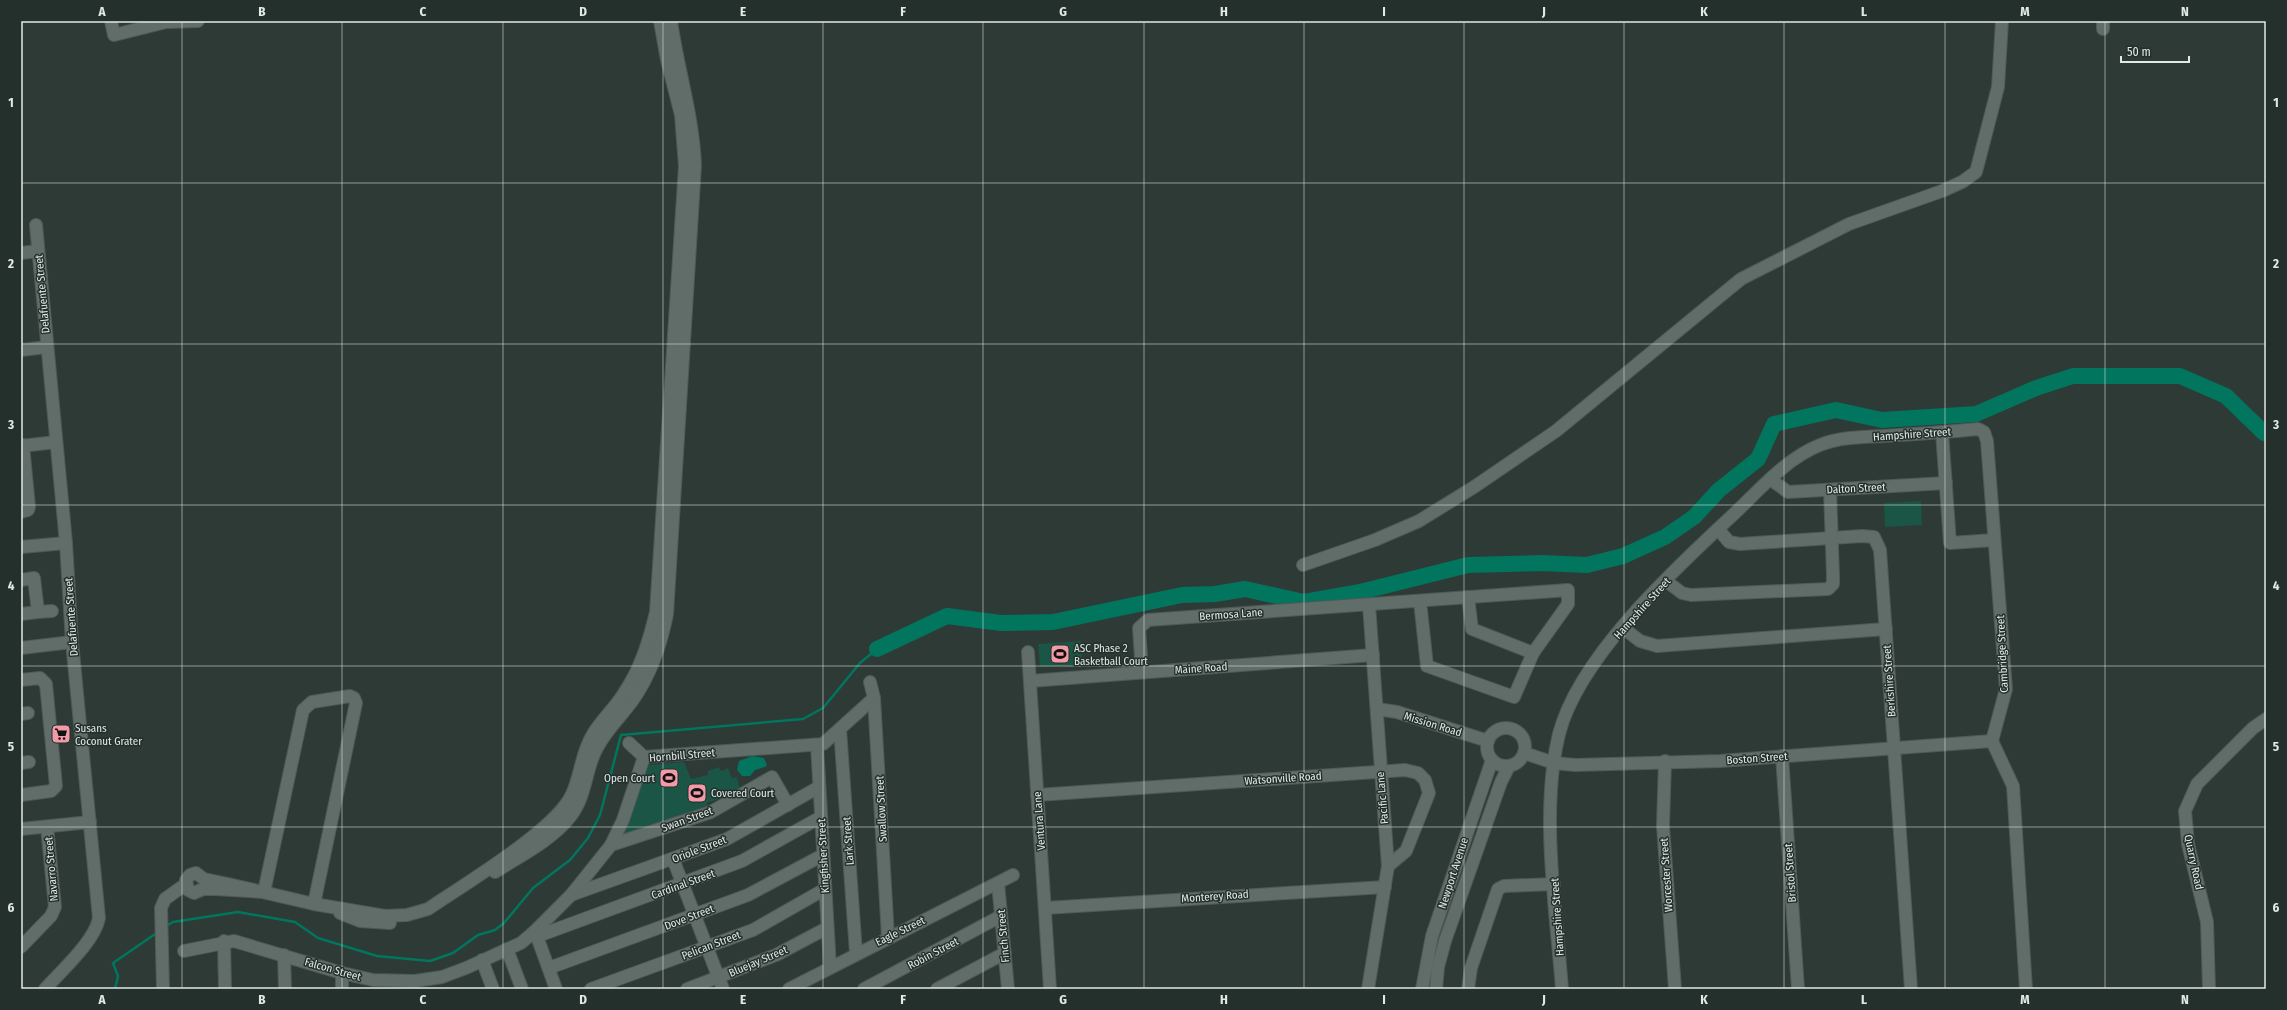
<svg xmlns="http://www.w3.org/2000/svg" width="2287" height="1010" font-family="'Fira Sans Condensed',sans-serif">
	<style>
		.green { fill: #1a5545 }
		.water { fill: #01755d }
		.lines { fill: none; stroke-linecap: round; stroke-linejoin: round }
		.stream { stroke: #01755d; stroke-width: 2.5 }
		.river { stroke: #01755d; stroke-width: 16 }
		.minor-casing { stroke: #4f5955; stroke-width: 14 }
		.minor { stroke: #606d68; stroke-width: 12 }
		.grid { fill: none; stroke: #e2e9e6; stroke-width: 1; stroke-opacity: 0.55 }
		.labels { text-anchor: middle; stroke-width: 3; stroke-linejoin: round; paint-order: stroke }
		.street-label { font-size: 11px; fill: #e2e9e6; stroke: #24302c }
		.poi-label { font-size: 11px; fill: #e2e9e6; stroke: #24302c; text-anchor: start }
		.neatline { fill: none; stroke: #e2e9e6; stroke-width: 1.5 }
		.grid-label { font-size: 13px; text-anchor: middle; font-weight: bold; fill: #e2e9e6 }
	</style>
	<rect width="100%" height="100%" fill="#2e3a36"/>
	<g class="green">
		<polygon points="1921,501 1922,525 1885,527 1884,503"/>
		<polygon points="1081,641 1082,665 1040,667 1038,644"/>
		<polygon points="684,762 691,779 708,775 708,771 719,767 721,771 728,768 732,778 737,777 740,791 707,803 707,806 661,822 620,841 649,765"/>
	</g>
	<polygon class="water" points="752,756 764,758 767,765 765,767 755,770 750,776 742,776 737,770 739,761"/>
	<g class="lines">
		<g class="stream">
			<polyline points="166,926 173,922 238,912 295,922 318,938 377,956 430,961 453,953 478,935 495,930 504,923 533,888 570,860 588,838 600,815 621,735 803,719 823,708 860,663 877,649"/>
			<polyline points="115,989 118,976 113,963 158,932"/>
		</g>
		<polyline class="river" points="877,649 947,616 1001,623 1053,622 1182,595 1215,594 1245,589 1304,602 1360,592 1468,565 1542,563 1587,565 1623,556 1665,537 1694,517 1719,490 1758,459 1774,424 1836,410 1882,420 1976,414 2036,388 2073,376 2180,376 2226,396 2264,433 2266,433"/>
		<defs>
			<g id="minor">
				<polyline points="111,21 114,35 166,22 198,21"/>
				<polyline points="2103,21 2103,29"/>
				<path d="M36 225 66 543 72 642 99 918C95 941 61 971 45 989"/>
				<polyline points="21,253 38,251"/>
				<polyline points="21,350 47,347"/>
				<polyline points="1942,432 1950,543 1994,540"/>
				<polyline points="21,446 56,442"/>
				<polyline points="1770,479 1788,492 1946,483"/>
				<polyline points="21,512 28,510 29,507 23,445"/>
				<polyline points="1718,529 1729,542 1740,544 1862,536 1874,537 1880,550 1911,989"/>
				<polyline points="21,547 66,543"/>
				<polyline points="1303,565 1375,540 1419,521 1474,487 1556,431 1741,279 1849,224 1942,191 1962,182 1976,172 1998,87 2002,21"/>
				<polyline points="21,580 34,578 38,612 21,614"/>
				<polyline points="1666,581 1682,593 1691,595 1828,589 1833,584 1833,575 1830,490"/>
				<polyline points="1468,597 1472,629 1533,653"/>
				<polyline points="38,612 52,611"/>
				<polyline points="1622,627 1640,641 1657,646 1886,629"/>
				<polyline points="21,648 72,642"/>
				<polyline points="1028,652 1050,989"/>
				<polyline points="1142,672 1139,628 1148,620 1568,590 1568,604 1533,653 1514,697 1427,666 1420,601"/>
				<polyline points="21,680 40,678 46,684 56,786 51,791 21,795"/>
				<polyline points="1030,681 1373,655"/>
				<polyline points="870,682 874,698 888,937"/>
				<polyline points="1377,709 1397,712 1488,741"/>
				<polyline points="21,714 28,713"/>
				<circle cx="1506" cy="747" r="19"/>
				<polyline points="840,729 856,953"/>
				<polyline points="629,743 644,757"/>
				<polyline points="817,745 830,967"/>
				<polyline points="1524,753 1554,763 1575,765 1720,761 1992,741"/>
				<polyline points="1782,756 1798,989"/>
				<polyline points="1665,761 1663,826 1675,989"/>
				<polyline points="21,763 29,762"/>
				<polyline points="1037,795 1405,770 1418,773 1425,780 1429,793 1406,851 1388,866"/>
				<polyline points="21,829 90,822"/>
				<polyline points="611,845 711,812 772,777 788,805"/>
				<polyline points="673,859 723,989"/>
				<path d="M495 872C520 856 552 840 570 817 586 797 585 773 595 752 604 732 620 718 633 700 651 674 661 645 667 614L695 165C693 116 678 70 671 21"/>
				<polyline points="998,883 1008,989"/>
				<path d="M264 892 216 889H203L194 893 188 890 186 880 190 875 196 873 204 879 228 884 314 904 385 916 407 915 428 909C463 885 557 829 572 794 581 775 581 753 593 734 602 719 615 708 624 693 641 668 649 641 656 612L685 166 681 115 667 60 660 21"/>
				<polyline points="264,892 303,710 312,702 350,696 354,698 356,703 314,904"/>
				<polyline points="571,895 727,839 819,787"/>
				<polyline points="1045,908 1385,887"/>
				<polyline points="340,913 360,921 390,923"/>
				<polyline points="535,931 556,989"/>
				<polyline points="538,936 742,861 821,817"/>
				<polyline points="224,941 225,989"/>
				<polyline points="21,947 51,916 55,907 47,827"/>
				<polyline points="507,949 522,989"/>
				<polyline points="184,951 234,941 342,973 373,980 415,981 442,977 466,968 521,943 535,931 571,895 611,845 623,820 644,757 823,744 874,698"/>
				<polyline points="284,955 285,989"/>
				<polyline points="482,960 493,989"/>
				<polyline points="549,968 748,895 823,855"/>
				<polyline points="163,989 161,908 165,899 186,884"/>
				<polyline points="342,989 342,973"/>
				<polyline points="591,989 753,930 825,889"/>
				<polyline points="687,989 776,955 827,928"/>
				<polyline points="789,989 1013,875"/>
				<polyline points="864,989 1001,916"/>
				<polyline points="937,989 1005,953"/>
				<polyline points="1368,989 1388,866 1369,605"/>
				<polyline points="1422,989 1432,936 1492,760"/>
				<polyline points="1436,989 1438,967 1445,941 1501,782 1509,766"/>
				<polyline points="1468,989 1471,968 1498,889 1504,886 1554,884"/>
				<path d="M1562 989C1556 909 1540 811 1559 734 1579 656 1677 567 1735 513 1761 488 1787 458 1820 445 1840 437 1863 437 1884 436 1916 434 1947 432 1978 429L1984 432 1987 441 2006 689 1992 741 2013 786 2026 989"/>
				<polyline points="2209,989 2207,922 2188,844 2185,811 2197,784 2253,728 2266,719"/>
			</g>
		</defs>
		<use href="#minor" class="minor-casing"/>
		<use href="#minor" class="minor"/>
	</g>
	<path class="grid" d="M182 21V989M342 21V989M503 21V989M663 21V989M823 21V989M983 21V989M1144 21V989M1304 21V989M1464 21V989M1624 21V989M1784 21V989M1945 21V989M2105 21V989M21 183H2266M21 344H2266M21 505H2266M21 666H2266M21 827H2266"/>
	<defs>
		<symbol id="stadium-square" viewBox="-11 -11 22 22"><rect x="-9" y="-9" width="18" height="18" rx="4" fill="#f39aa9" stroke="#24302c"/><path d="M0-5a6.5 5 0 1 0 0 10a6.5 5 0 1 0 0-10ZM-3.5-1.8h7v3.6h-7Z" fill="#111"/></symbol>
		<symbol id="supermarket-square" viewBox="-11 -11 22 22"><rect x="-9" y="-9" width="18" height="18" rx="4" fill="#f39aa9" stroke="#24302c"/><path d="M-6-5.5h2.5l.6 2H6L4.5 2H-2.5L-4.4-4H-6ZM-1.5 3.2a1.3 1.3 0 1 0 .1 0ZM3 3.2a1.3 1.3 0 1 0 .1 0Z" fill="#111"/></symbol>
	</defs>
	<g fill-rule="evenodd">
		<use href="#stadium-square" x="1049" y="643" width="22" height="22"/>
		<use href="#supermarket-square" x="50" y="723" width="22" height="22"/>
		<use href="#stadium-square" x="658" y="767" width="22" height="22"/>
		<use href="#stadium-square" x="686" y="782" width="22" height="22"/>
	</g>
	<g class="labels">
		<g class="street-label">
			<text transform="translate(42 294) rotate(-95)" y="4">Delafuente Street</text>
			<text transform="translate(1912 434) rotate(-4)" y="4">Hampshire Street</text>
			<text transform="translate(1856 488) rotate(-3)" y="4">Dalton Street</text>
			<text transform="translate(1642 608) rotate(-48)" y="4">Hampshire Street</text>
			<text transform="translate(1231 614) rotate(-4)" y="4">Bermosa Lane</text>
			<text transform="translate(71 617) rotate(-94)" y="4">Delafuente Street</text>
			<text transform="translate(2002 654) rotate(-93)" y="4">Cambridge Street</text>
			<text transform="translate(1201 668) rotate(-4)" y="4">Maine Road</text>
			<text transform="translate(1889 681) rotate(-94)" y="4">Berkshire Street</text>
			<text transform="translate(1433 724) rotate(17)" y="4">Mission Road</text>
			<text transform="translate(682 755) rotate(-5)" y="4">Hornbill Street</text>
			<text transform="translate(1757 758) rotate(-4)" y="4">Boston Street</text>
			<text transform="translate(1283 778) rotate(-4)" y="4">Watsonville Road</text>
			<text transform="translate(1382 798) rotate(-95)" y="4">Pacific Lane</text>
			<text transform="translate(881 809) rotate(-93)" y="4">Swallow Street</text>
			<text transform="translate(687 819) rotate(-20)" y="4">Swan Street</text>
			<text transform="translate(1039 821) rotate(-94)" y="4">Ventura Lane</text>
			<text transform="translate(848 841) rotate(-94)" y="4">Lark Street</text>
			<text transform="translate(699 849) rotate(-21)" y="4">Oriole Street</text>
			<text transform="translate(823 856) rotate(-93)" y="4">Kingfisher Street</text>
			<text transform="translate(2194 862) rotate(78)" y="4">Quarry Road</text>
			<text transform="translate(51 869) rotate(-95)" y="4">Navarro Street</text>
			<text transform="translate(1453 873) rotate(-72)" y="4">Newport Avenue</text>
			<text transform="translate(1790 873) rotate(-94)" y="4">Bristol Street</text>
			<text transform="translate(1666 875) rotate(-94)" y="4">Worcester Street</text>
			<text transform="translate(683 884) rotate(-20)" y="4">Cardinal Street</text>
			<text transform="translate(1215 896) rotate(-4)" y="4">Monterey Road</text>
			<text transform="translate(689 917) rotate(-21)" y="4">Dove Street</text>
			<text transform="translate(1557 917) rotate(-94)" y="4">Hampshire Street</text>
			<text transform="translate(900 931) rotate(-26)" y="4">Eagle Street</text>
			<text transform="translate(1003 936) rotate(-95)" y="4">Finch Street</text>
			<text transform="translate(711 945) rotate(-21)" y="4">Pelican Street</text>
			<text transform="translate(933 953) rotate(-28)" y="4">Robin Street</text>
			<text transform="translate(758 961) rotate(-23)" y="4">Bluejay Street</text>
			<text transform="translate(333 969) rotate(16)" y="4">Falcon Street</text>
		</g>
		<g class="poi-label">
			<text x="1074" y="652">ASC Phase 2<tspan x="1074" dy="13">Basketball Court</tspan></text>
			<text x="75" y="732">Susans<tspan x="75" dy="13">Coconut Grater</tspan></text>
			<text x="655" y="782" text-anchor="end">Open Court</text>
			<text x="711" y="797">Covered Court</text>
		</g>
	</g>
	<rect width="2287" height="1010" fill="none" stroke="#24302c" stroke-width="44"/>
	<path d="M2121 56v6h68v-6" fill="none" stroke="#e2e9e6" stroke-width="2"/>
	<text x="2127" y="56" font-size="12" fill="#e2e9e6" stroke="#24302c" stroke-width="3" paint-order="stroke">50 m</text>
	<rect x="22" y="22" width="2243" height="966" class="neatline"/>
	<g class="grid-label">
		<text x="102" y="16">A</text>
		<text x="262" y="16">B</text>
		<text x="423" y="16">C</text>
		<text x="583" y="16">D</text>
		<text x="743" y="16">E</text>
		<text x="903" y="16">F</text>
		<text x="1063" y="16">G</text>
		<text x="1224" y="16">H</text>
		<text x="1384" y="16">I</text>
		<text x="1544" y="16">J</text>
		<text x="1704" y="16">K</text>
		<text x="1864" y="16">L</text>
		<text x="2025" y="16">M</text>
		<text x="2185" y="16">N</text>
		<text x="11" y="107">1</text>
		<text x="2276" y="107">1</text>
		<text x="11" y="268">2</text>
		<text x="2276" y="268">2</text>
		<text x="11" y="429">3</text>
		<text x="2276" y="429">3</text>
		<text x="11" y="590">4</text>
		<text x="2276" y="590">4</text>
		<text x="11" y="751">5</text>
		<text x="2276" y="751">5</text>
		<text x="11" y="912">6</text>
		<text x="2276" y="912">6</text>
		<text x="102" y="1004">A</text>
		<text x="262" y="1004">B</text>
		<text x="423" y="1004">C</text>
		<text x="583" y="1004">D</text>
		<text x="743" y="1004">E</text>
		<text x="903" y="1004">F</text>
		<text x="1063" y="1004">G</text>
		<text x="1224" y="1004">H</text>
		<text x="1384" y="1004">I</text>
		<text x="1544" y="1004">J</text>
		<text x="1704" y="1004">K</text>
		<text x="1864" y="1004">L</text>
		<text x="2025" y="1004">M</text>
		<text x="2185" y="1004">N</text>
	</g>
</svg>
